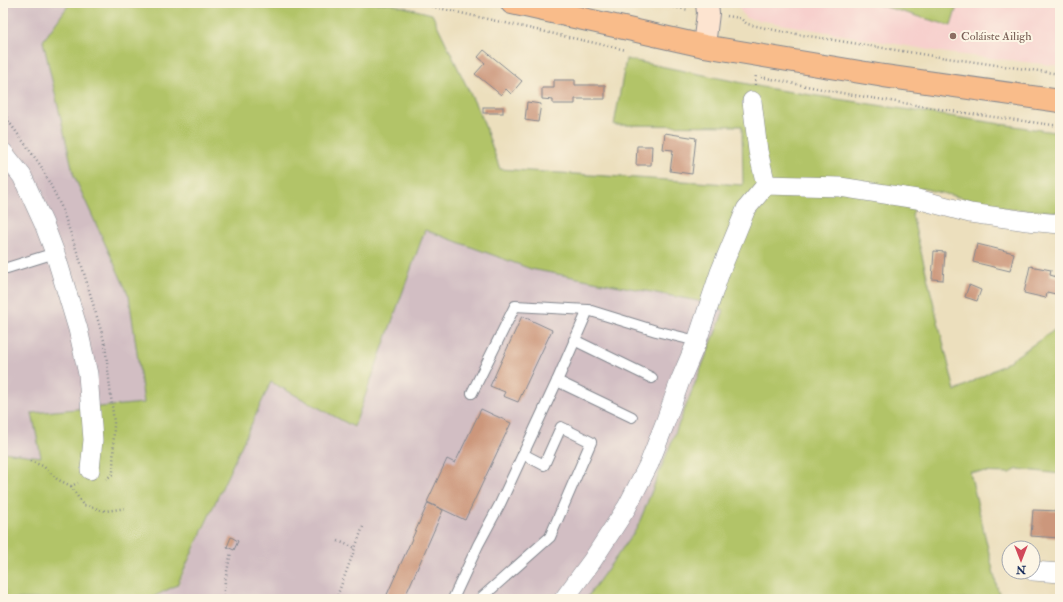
<svg xmlns="http://www.w3.org/2000/svg" width="1063" height="602" font-family="'IM FELL Double Pica',serif">
	<style>
		.built { fill: #f7d0cd }
		.industrial { fill: #d2bec3 }
		.green { fill: #b2c468; stroke: #667a63 }
		.building { fill: #cc977c }
		.lines { fill: none; stroke-linecap: round; stroke-linejoin: round }
		.lane-casing { stroke: #84878e; stroke-width: 12 }
		.street-casing { stroke: #84878e; stroke-width: 20 }
		.secondary-casing { stroke: #84878e; stroke-width: 24 }
		.primary-casing { stroke: #84878e; stroke-width: 24 }
		.path { stroke: #84878e; stroke-width: 2.5; stroke-dasharray: 1 3; stroke-linecap: butt }
		.lane { stroke: #fff; stroke-width: 10 }
		.street { stroke: #fff; stroke-width: 19 }
		.secondary { stroke: #fde4d0; stroke-width: 22 }
		.primary { stroke: #f9bc8a; stroke-width: 22 }
		.education-dot { fill: #8d6e63; stroke: #fcf5e5; stroke-width: 1.5 }
		.labels { text-anchor: middle; stroke-width: 4; stroke-linejoin: round; paint-order: stroke }
		.education-label { font-size: 12px; fill: #785e54; stroke: #fcf5e5; text-anchor: start }
	</style>
	<rect width="100%" height="100%" fill="#fcf5e5"/>
	<filter id="ink" filterUnits="userSpaceOnUse"><feTurbulence type="fractalNoise" baseFrequency=".025" numOctaves="2"/><feDisplacementMap in="SourceGraphic" scale="8" xChannelSelector="R" yChannelSelector="G"/><feConvolveMatrix kernelMatrix="1 2 1 2 8 2 1 2 1" color-interpolation-filters="sRGB"/></filter>
	<filter id="wash" filterUnits="userSpaceOnUse"><feTurbulence type="fractalNoise" baseFrequency=".012" numOctaves="4" result="noise"/><feDisplacementMap in="SourceGraphic" scale="16" xChannelSelector="R" yChannelSelector="G"/><feGaussianBlur stdDeviation="0.9" result="paint"/><feColorMatrix in="noise" values="0 0 0 0 0 0 0 0 0 0 0 0 0 0 0 0 0 1.4 0 .05"/><feComposite in="paint" operator="in"/></filter>
	<g filter="url(#wash)">
		<rect width="100%" height="100%" fill="#ecdfbd"/>
		<polygon class="built" points="735,3 1060,3 1060,66 947,53 746,18"/>
		<g class="industrial">
			<polygon points="3,3 70,3 43,41 74,176 129,296 144,403 32,413 41,457 3,452"/>
			<polygon points="425,230 531,269 698,301 724,311 637,528 586,599 149,599 178,585 271,382 354,426"/>
		</g>
		<g class="green">
			<polygon points="70,3 387,3 432,14 482,118 500,169 743,185 742,126 614,125 626,59 772,89 1060,133 1060,212 1008,209 921,188 912,215 955,391 1005,364 1060,326 1060,474 1018,469 1010,473 970,472 997,587 1001,599 586,599 637,528 724,311 698,301 531,269 425,230 354,427 271,382 177,585 149,599 3,599 3,452 41,457 32,413 144,403 129,296 74,176 43,41"/>
			<polygon points="872,3 958,3 951,26"/>
		</g>
		<g id="blocks">
			<g class="building">
				<polygon points="484,50 522,81 511,94 506,89 501,95 475,74 485,63 478,57"/>
				<polygon points="554,80 575,80 575,85 605,85 605,99 575,99 575,104 553,104 553,100 542,99 542,88 554,88"/>
				<polygon points="527,102 541,104 538,122 525,120"/>
				<rect x="483" y="107" width="20" height="6"/>
				<polygon points="665,133 696,138 692,174 670,171 673,150 663,149"/>
				<polygon points="637,146 652,146 651,165 636,165"/>
				<polygon points="977,244 1014,253 1010,271 973,262"/>
				<polygon points="934,251 945,252 943,280 932,279"/>
				<polygon points="1030,266 1051,270 1050,275 1060,278 1060,295 1047,292 1046,298 1024,293"/>
				<polygon points="969,285 981,290 977,301 965,297"/>
				<polygon points="522,316 552,330 518,402 503,396 505,392 490,386"/>
				<polygon points="481,409 511,423 465,520 427,502 447,459 455,463"/>
				<polygon points="428,503 443,510 404,599 385,599"/>
				<polygon points="1033,510 1060,511 1060,538 1031,536"/>
				<polygon points="231,537 238,541 234,550 227,547"/>
			</g>
		</g>
	</g>
	<g filter="url(#ink)">
		<use href="#blocks" fill-opacity="0" stroke="#84878e" stroke-width="1"/>
		<g class="lines">
			<defs>
				<g id="lane">
					<polyline points="7,268 55,253"/>
					<polyline points="574,340 652,378"/>
					<polyline points="557,381 632,417"/>
					<polyline points="472,393 515,306 588,310 656,331 697,341"/>
					<polyline points="453,599 478,545 500,504 557,381 588,310"/>
					<polyline points="480,599 550,537 591,442 561,427 544,465 523,454"/>
				</g>
				<g id="street">
					<polyline points="752,101 758,151 766,185"/>
					<polyline points="3,152 22,176 44,224 55,253 78,329 88,374 93,440 90,470"/>
					<polyline points="1033,571 1060,573"/>
					<polyline points="564,599 592,561 627,507 649,464 665,423 680,381 697,341 720,272 746,209 766,185 840,187 917,199 970,213 1027,221 1060,224"/>
				</g>
				<polyline id="secondary" points="704,46 708,13 707,3"/>
				<polyline id="primary" points="512,3 704,46 884,76 1060,101"/>
			</defs>
			<use href="#lane" class="lane-casing"/>
			<use href="#street" class="street-casing"/>
			<use href="#secondary" class="secondary-casing"/>
			<use href="#primary" class="primary-casing"/>
			<g class="path">
				<polyline points="416,3 626,50"/>
				<polyline points="650,3 689,10"/>
				<polyline points="3,9 6,3"/>
				<polyline points="727,16 740,18 747,24 784,32 933,56 1060,74"/>
				<polyline points="761,77 847,94 965,113 1060,126"/>
				<polyline points="755,85 756,74"/>
				<polyline points="3,106 9,122 41,166 61,206 81,263 105,344 114,423 113,474 106,479"/>
				<polyline points="30,461 43,466 57,479 71,486 78,483"/>
				<polyline points="71,486 83,505 106,511 127,508"/>
				<polyline points="338,541 355,548"/>
				<polyline points="223,599 225,581 231,552"/>
				<polyline points="336,599 364,524"/>
			</g>
			<use href="#lane" class="lane"/>
			<use href="#street" class="street"/>
			<use href="#secondary" class="secondary"/>
			<use href="#primary" class="primary"/>
		</g>
	</g>
	<circle class="education-dot" cx="953" cy="36" r="4"/>
	<g class="labels">
		<g class="education-label">
			<text x="961" y="40">Coláiste Ailigh</text>
		</g>
	</g>
	<rect width="1063" height="602" fill="none" stroke="#fcf5e5" stroke-width="16"/>
	<g transform="translate(1021 560) rotate(180)"><circle r="19" fill="#fcf5e5" stroke="#a2a6af"/>
	<path d="M0-3L7 15L0 10L-7 15Z" fill="#d1495b"/>
	<text y="-6" font-size="11" font-weight="bold" text-anchor="middle" fill="#1b2f5e">N</text>
	</g>
</svg>
